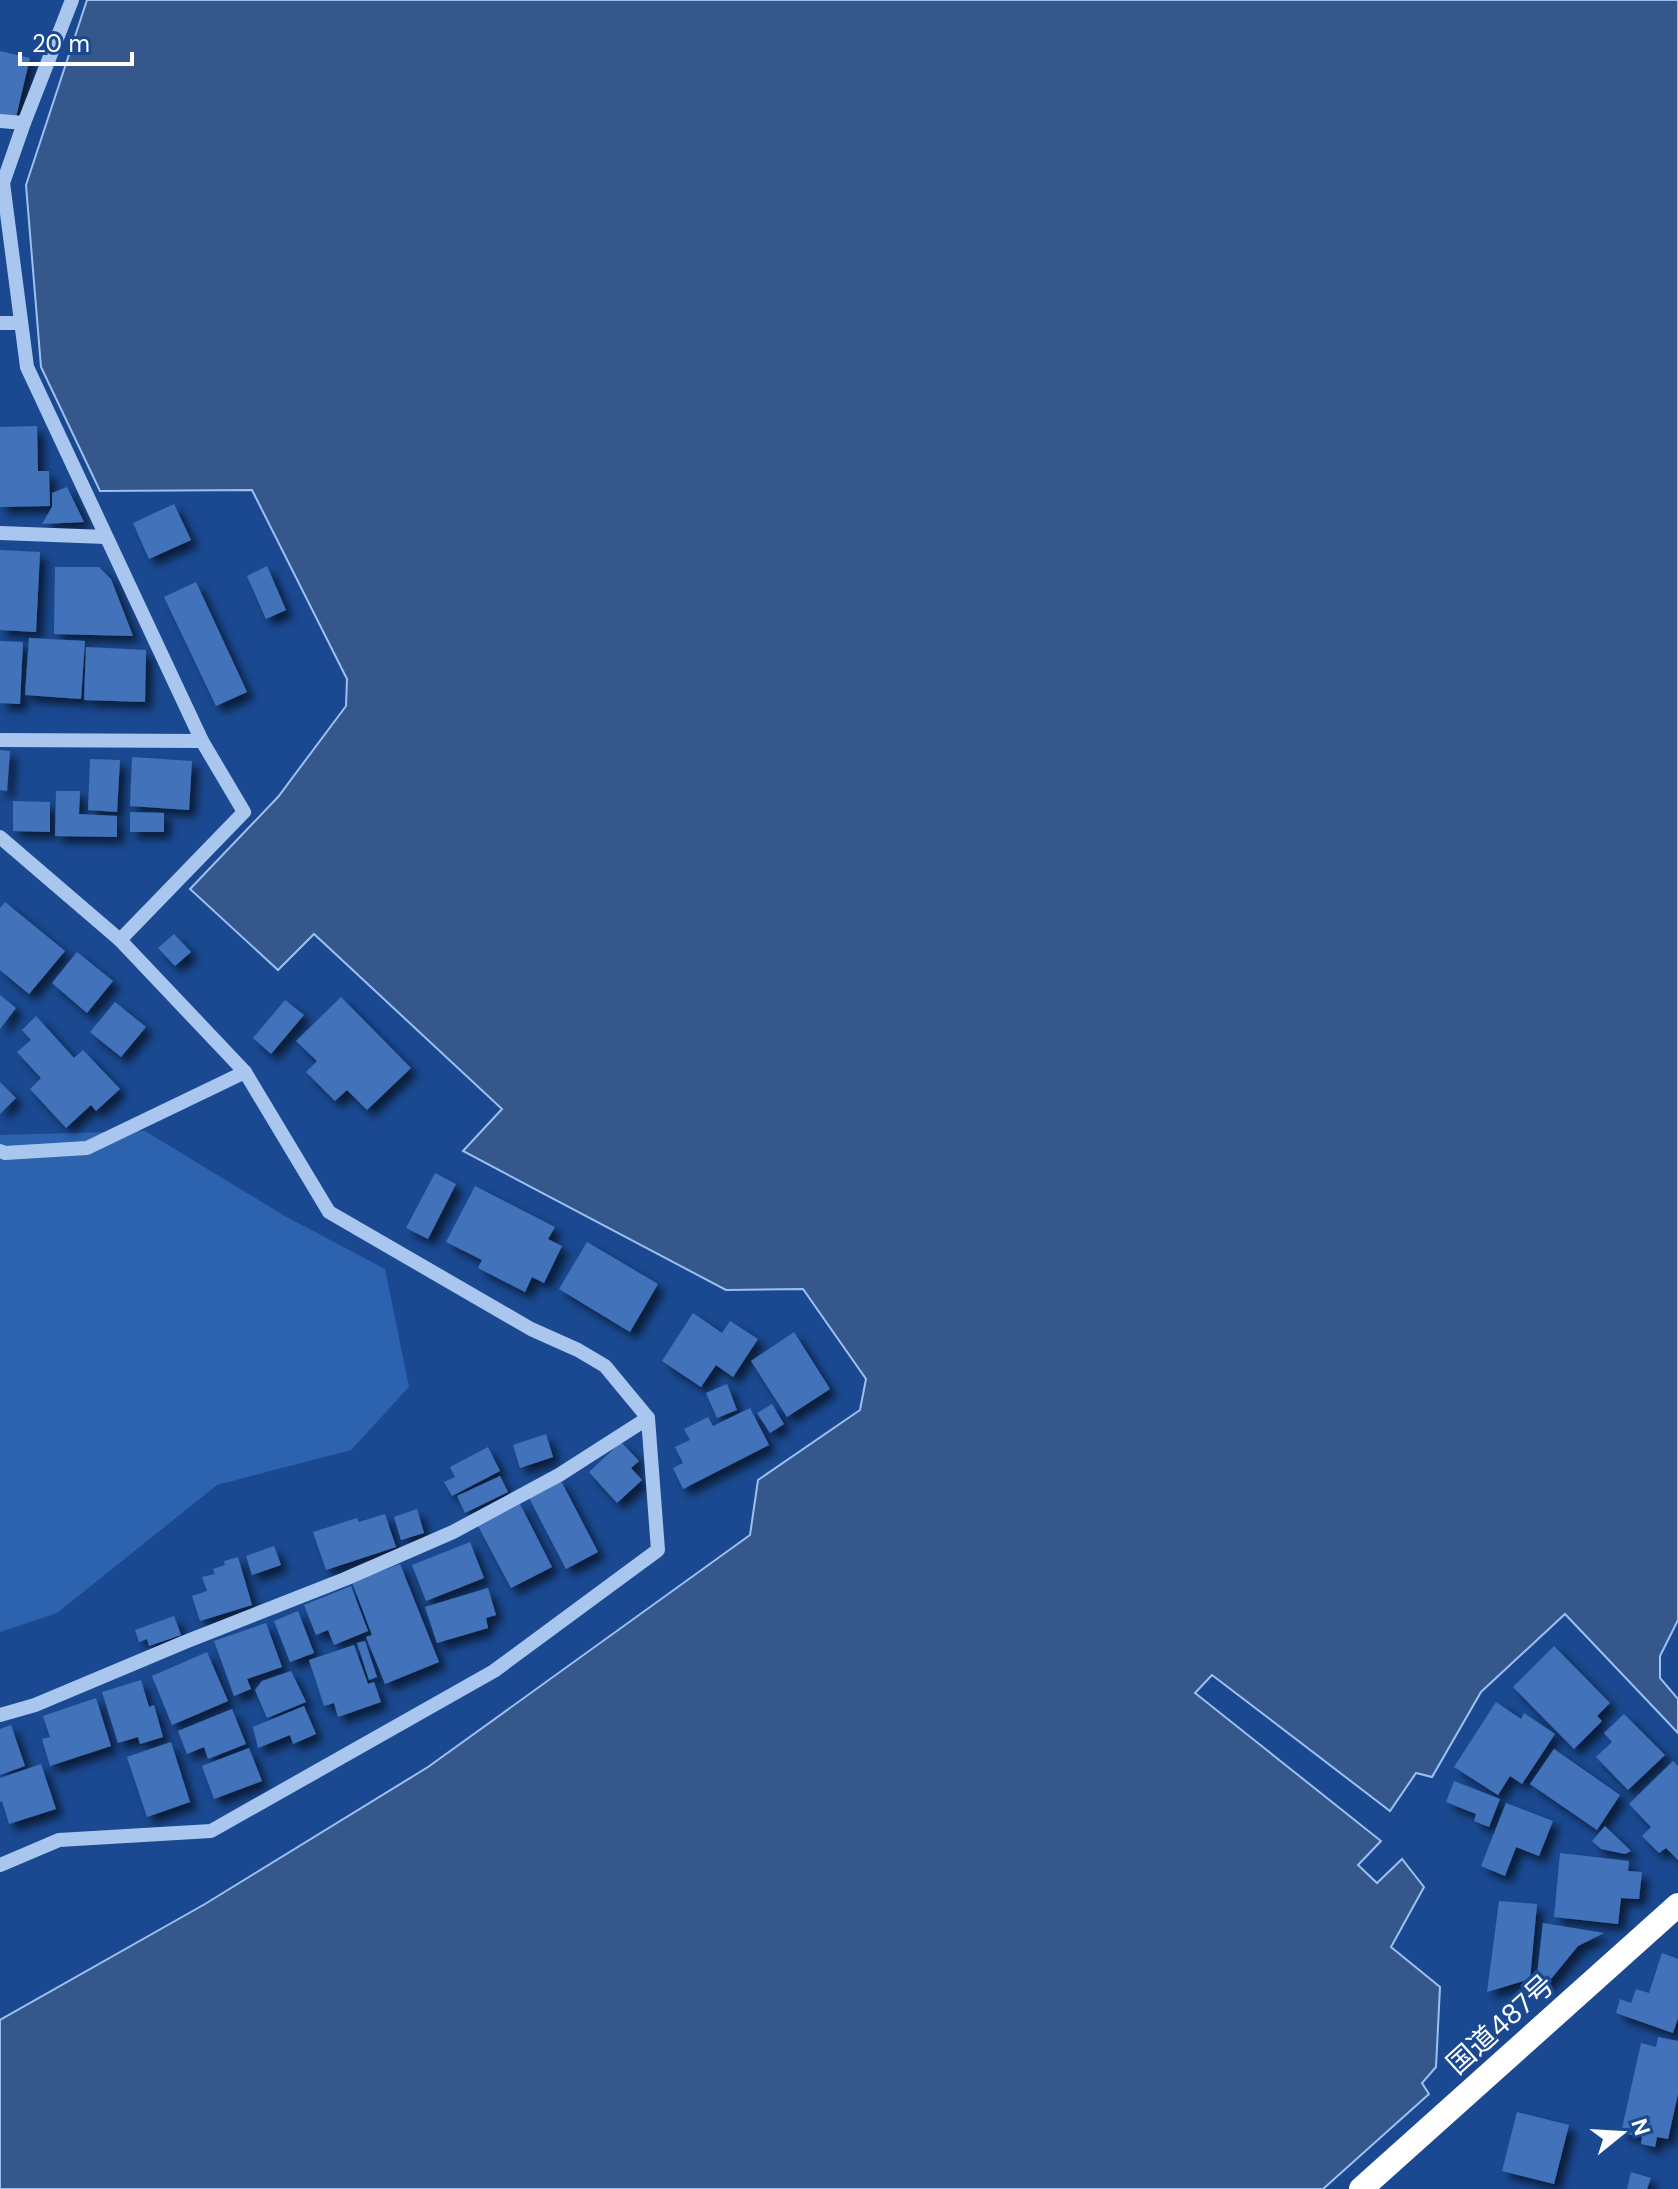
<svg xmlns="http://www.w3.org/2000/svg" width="1678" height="2189" font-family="'DM Sans','Noto Sans JP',sans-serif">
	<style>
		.green { fill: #2d62af }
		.water { fill: #36578c; stroke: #9cc0f1; stroke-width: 2 }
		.building { fill: #4372b9; filter: url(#shadow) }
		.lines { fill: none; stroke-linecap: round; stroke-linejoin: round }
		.minor { stroke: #a9c6ef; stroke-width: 14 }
		.highway { stroke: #fff; stroke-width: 24 }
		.labels { text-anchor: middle; stroke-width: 7; stroke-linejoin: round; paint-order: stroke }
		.street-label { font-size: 28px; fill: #fff; stroke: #1a4991 }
	</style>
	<defs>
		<filter id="shadow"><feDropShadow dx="7" dy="7" stdDeviation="4" flood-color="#0009"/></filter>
	</defs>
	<rect width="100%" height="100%" fill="#1a4991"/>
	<polygon class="green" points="145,1131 283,1215 385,1269 409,1387 351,1450 217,1485 57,1613 0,1632 0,1135"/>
	<polygon class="water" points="87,0 1678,0 1678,1620 1660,1656 1660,1678 1678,1699 1678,1733 1565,1614 1481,1692 1432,1777 1416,1773 1390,1811 1212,1675 1195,1693 1381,1841 1358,1865 1377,1883 1402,1859 1424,1887 1391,1947 1440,1987 1436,2067 1422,2083 1429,2094 1323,2189 0,2189 0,2020 205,1904 428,1767 750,1535 758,1480 860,1410 866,1379 803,1289 726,1290 463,1151 502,1109 314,934 278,970 190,889 278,797 346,706 347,679 252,490 100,491 41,367 26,185"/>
	<g class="building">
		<polygon points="0,51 30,58 16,117 0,114"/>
		<polygon points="37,426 38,471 49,471 50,506 0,507 0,427"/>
		<polygon points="67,487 84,522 42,524 52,507 52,493"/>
		<polygon points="174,504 191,540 149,559 133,523"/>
		<polygon points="0,550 40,552 36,632 0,630"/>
		<polygon points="267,566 286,610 266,619 247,576"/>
		<polygon points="55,567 99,567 111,579 133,636 54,634"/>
		<polygon points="196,582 247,692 216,706 164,597"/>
		<polygon points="29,638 85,641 81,699 25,695"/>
		<polygon points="0,641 23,642 20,704 0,703"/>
		<polygon points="86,647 146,650 145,702 84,700"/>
		<polygon points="0,750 10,751 7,791 0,790"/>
		<polygon points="132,757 192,761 189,810 130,806"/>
		<polygon points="90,759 120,760 117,812 88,810"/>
		<polygon points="56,791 80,791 79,814 117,816 117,837 55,836"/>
		<polygon points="13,801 50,802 50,832 13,831"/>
		<polygon points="130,812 164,813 164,832 130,832"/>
		<polygon points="5,902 65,951 29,994 0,970 0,908"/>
		<polygon points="174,934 191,952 175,966 158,948"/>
		<polygon points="77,952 113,981 87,1013 52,983"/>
		<polygon points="0,995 16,1008 0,1029"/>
		<polygon points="341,997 411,1068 367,1110 347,1090 335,1101 306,1072 317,1061 296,1041"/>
		<polygon points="285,1000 304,1015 271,1054 253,1038"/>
		<polygon points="115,1002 146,1027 121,1057 90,1032"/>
		<polygon points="36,1016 74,1058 83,1050 120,1089 96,1111 91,1105 66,1128 30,1089 41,1078 17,1052 31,1040 22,1030"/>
		<polygon points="0,1082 16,1098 0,1114"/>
		<polygon points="435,1173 456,1184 428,1239 406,1228"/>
		<polygon points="475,1186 555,1227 548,1239 562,1246 544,1283 532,1277 525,1292 478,1268 482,1260 446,1242"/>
		<polygon points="587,1242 658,1284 630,1332 559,1289"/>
		<polygon points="693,1313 722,1333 730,1321 758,1339 733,1377 716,1365 701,1387 662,1361"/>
		<polygon points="794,1332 830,1389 787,1417 751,1361"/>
		<polygon points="727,1384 737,1410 717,1418 706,1393"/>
		<polygon points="772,1404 784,1424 770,1433 757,1413"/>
		<polygon points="750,1408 769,1445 683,1489 673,1468 683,1463 675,1447 690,1440 684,1429 708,1417 713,1426"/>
		<polygon points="546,1434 553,1457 520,1468 513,1445"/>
		<polygon points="621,1442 639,1461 631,1468 642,1480 617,1503 589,1472"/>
		<polygon points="488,1447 500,1471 452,1496 444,1482 455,1477 450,1467"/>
		<polygon points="500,1476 508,1492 465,1513 457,1496"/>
		<polygon points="560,1479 598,1552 566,1569 528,1496"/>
		<polygon points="520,1504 552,1567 511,1588 478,1526"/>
		<polygon points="417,1509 424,1533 401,1540 394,1517"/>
		<polygon points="385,1514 396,1547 326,1570 313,1532 357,1518 359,1522"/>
		<polygon points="470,1542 484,1578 426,1601 412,1565"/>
		<polygon points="274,1546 281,1565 252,1575 246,1556"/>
		<polygon points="238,1557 252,1605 200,1621 192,1596 207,1591 202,1577 215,1574 213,1569 225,1565 224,1561"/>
		<polygon points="400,1564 439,1662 385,1684 366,1637 372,1635 352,1582"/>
		<polygon points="351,1586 368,1631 334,1645 328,1630 316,1635 304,1605"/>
		<polygon points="488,1588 496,1615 486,1618 488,1628 437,1643 425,1607"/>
		<polygon points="298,1611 314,1653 290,1662 274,1621"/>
		<polygon points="174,1616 181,1635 149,1646 147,1639 139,1642 135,1630"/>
		<polygon points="266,1623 282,1667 247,1679 251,1689 234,1696 214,1641"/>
		<polygon points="365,1641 377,1677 369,1680 357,1643"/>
		<polygon points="354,1645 368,1684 374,1682 381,1702 338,1717 334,1703 324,1706 309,1660"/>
		<polygon points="1554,1646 1610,1703 1597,1716 1602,1721 1574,1749 1513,1687"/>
		<polygon points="207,1652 228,1701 172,1725 152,1676"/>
		<polygon points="291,1671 306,1702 267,1718 255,1690 262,1681"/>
		<polygon points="141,1680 149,1707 154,1705 163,1737 140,1744 138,1737 118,1743 102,1692"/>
		<polygon points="96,1698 111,1746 50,1766 42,1739 50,1737 43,1716"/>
		<polygon points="1496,1702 1521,1719 1524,1713 1555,1734 1522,1784 1510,1776 1498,1795 1454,1767"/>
		<polygon points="304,1706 316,1734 293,1744 290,1735 258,1748 253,1727"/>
		<polygon points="232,1709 246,1744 208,1759 204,1747 187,1754 178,1731"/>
		<polygon points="1624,1714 1665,1755 1628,1790 1596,1757 1612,1742 1604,1733"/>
		<polygon points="11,1725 25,1766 0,1775 0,1729"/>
		<polygon points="171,1742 190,1802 147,1817 127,1757"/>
		<polygon points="249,1748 262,1781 214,1799 202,1766"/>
		<polygon points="1554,1749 1620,1795 1597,1830 1530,1784"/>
		<polygon points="1673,1761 1678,1766 1678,1860 1666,1848 1659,1853 1642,1836 1651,1827 1629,1804"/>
		<polygon points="41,1764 56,1809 9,1824 2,1801 0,1802 0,1778"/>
		<polygon points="1454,1781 1500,1799 1489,1827 1474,1821 1476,1814 1446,1802"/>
		<polygon points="1506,1803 1553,1821 1539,1856 1516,1847 1505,1876 1481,1866"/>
		<polygon points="1605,1826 1631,1851 1625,1854 1601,1849 1592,1841"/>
		<polygon points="1560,1853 1629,1861 1628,1871 1642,1872 1639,1899 1621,1898 1618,1924 1554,1917"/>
		<polygon points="1499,1901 1537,1904 1530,1979 1487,1992"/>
		<polygon points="1543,1923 1604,1933 1578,1946 1546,1985 1536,1984"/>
		<polygon points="1662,1953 1678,1959 1678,2018 1673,2033 1616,2013 1620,1999 1631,2003 1636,1989 1649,1993"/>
		<polygon points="1658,2037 1678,2041 1678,2094 1668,2139 1657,2137 1655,2147 1641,2144 1642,2137 1621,2133 1641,2043 1656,2047"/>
		<polygon points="1517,2112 1569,2125 1554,2184 1502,2171"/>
		<polygon points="1631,2172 1651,2178 1647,2189 1627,2189"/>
	</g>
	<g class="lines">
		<g class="minor">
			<polyline points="72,0 24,123 3,183 27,367 202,741 244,812 120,940"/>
			<polyline points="0,121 24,123"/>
			<polyline points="0,323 21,323"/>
			<polyline points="0,533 106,537"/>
			<polyline points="0,740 202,741"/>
			<polyline points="0,837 120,940 245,1072 329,1212 531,1329 578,1350 605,1366 648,1418 658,1550 494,1671 211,1831 59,1840 0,1865"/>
			<polyline points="0,1151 5,1153 87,1148 245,1072"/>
			<polyline points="0,1715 35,1705 185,1642 345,1579 453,1532 559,1475 648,1418"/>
		</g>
		<polyline class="highway" points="1361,2189 1678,1905"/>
	</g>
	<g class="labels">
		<g class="street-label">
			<text transform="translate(1500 2024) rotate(-42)" y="10">国道487号</text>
		</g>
	</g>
	<g transform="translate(1622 2133) rotate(72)" stroke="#1a4991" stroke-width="6" paint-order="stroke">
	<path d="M0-6L14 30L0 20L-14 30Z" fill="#ffffff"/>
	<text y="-12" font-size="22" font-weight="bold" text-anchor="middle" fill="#ffffff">N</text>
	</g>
	<path d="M20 52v12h112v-12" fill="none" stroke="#ffffff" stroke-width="4"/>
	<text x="32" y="52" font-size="24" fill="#ffffff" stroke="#1a4991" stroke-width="6" paint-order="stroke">20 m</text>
</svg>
